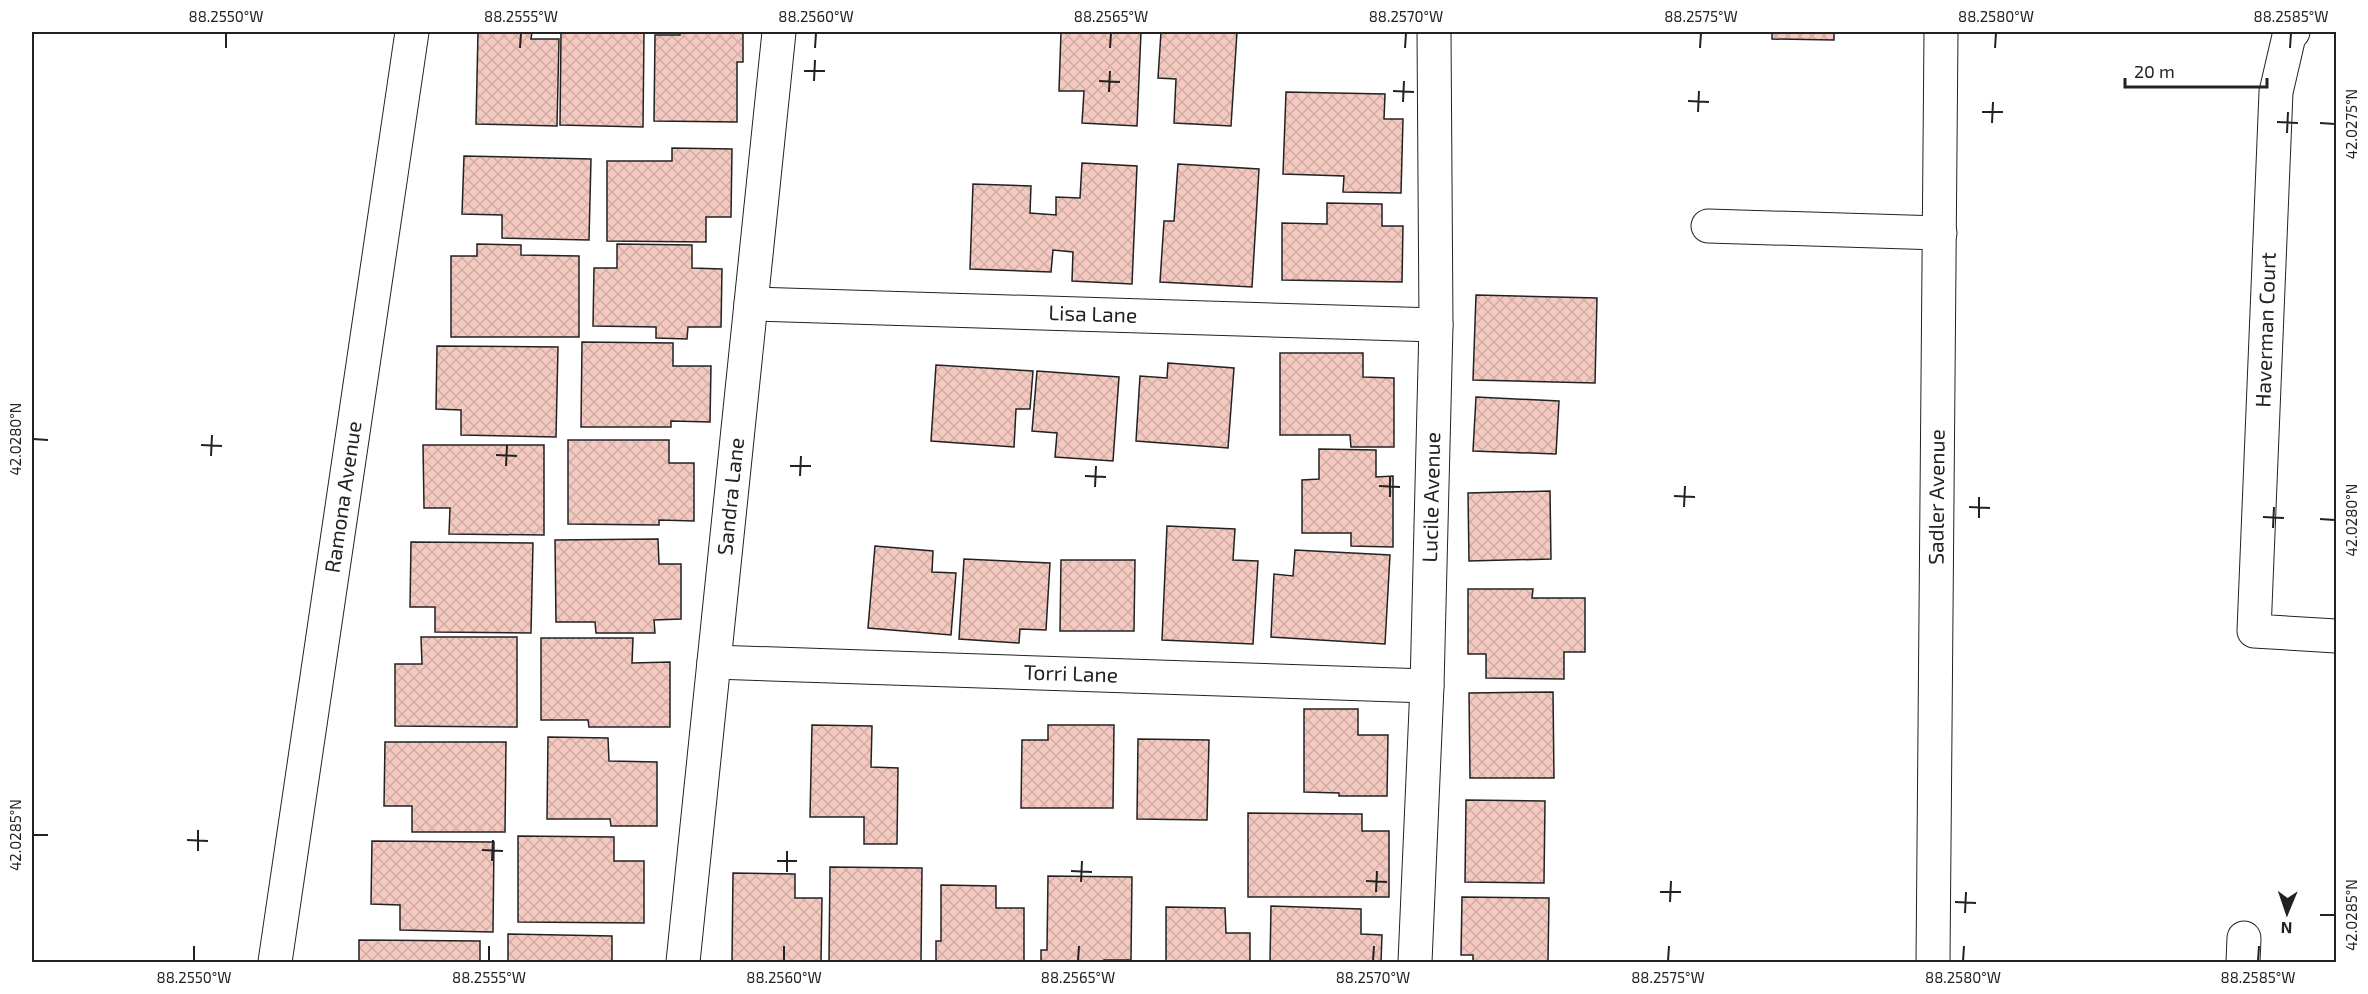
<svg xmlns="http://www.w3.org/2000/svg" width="2368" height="994" font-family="'Exo 2',sans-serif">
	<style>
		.building { fill: url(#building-cross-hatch); stroke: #222; stroke-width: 1.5 }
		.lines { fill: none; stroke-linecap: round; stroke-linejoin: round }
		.minor-casing { stroke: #222; stroke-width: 35 }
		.minor { stroke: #fff; stroke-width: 33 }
		.ticks { fill: none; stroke: #222; stroke-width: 2 }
		.labels { text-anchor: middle; stroke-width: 4.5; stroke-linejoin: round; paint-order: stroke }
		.street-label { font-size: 21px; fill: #222; stroke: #fff }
		.neatline { fill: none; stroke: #222; stroke-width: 2 }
		.ticks-label { font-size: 15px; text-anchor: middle; fill: #222 }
	</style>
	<defs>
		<pattern id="building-cross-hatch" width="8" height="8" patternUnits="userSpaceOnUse" patternTransform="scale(1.5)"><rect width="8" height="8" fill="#f3c9c0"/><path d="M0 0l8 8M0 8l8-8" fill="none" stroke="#d0aca5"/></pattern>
	</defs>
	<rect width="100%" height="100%" fill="#fff"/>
	<g class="building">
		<polygon points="478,32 532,32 531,39 559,39 557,126 476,124"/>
		<polygon points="561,32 644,32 643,127 560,125"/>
		<polygon points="680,32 743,32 743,62 737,62 737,122 654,121 655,35 680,35"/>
		<polygon points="1061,32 1141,32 1137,126 1082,123 1084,91 1059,91"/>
		<polygon points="1161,32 1237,32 1231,126 1174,123 1176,79 1158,78"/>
		<polygon points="1772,32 1834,32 1834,40 1772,39"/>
		<polygon points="1286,92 1385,94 1384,119 1403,119 1401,193 1343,192 1344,176 1283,174"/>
		<polygon points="672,148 732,149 731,217 706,217 706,242 607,241 607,161 672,161"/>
		<polygon points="464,156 591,159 589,240 502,238 502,215 462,214"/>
		<polygon points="1082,163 1137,166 1132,284 1072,281 1073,252 1053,250 1051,272 970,269 973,184 1031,186 1030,213 1056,215 1056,197 1080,198"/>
		<polygon points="1178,164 1259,169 1252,287 1160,282 1164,221 1174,221"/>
		<polygon points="1327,203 1382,204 1382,226 1403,226 1402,282 1282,280 1282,223 1327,224"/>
		<polygon points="477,244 521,245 521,255 579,256 579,337 451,337 451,256 477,256"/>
		<polygon points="617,244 692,245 692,268 722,269 721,327 688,327 687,339 656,338 656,327 593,326 594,268 617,268"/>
		<polygon points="1476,295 1597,298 1595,383 1473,380"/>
		<polygon points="582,342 673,343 673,366 711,366 710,422 671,421 671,427 581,427"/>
		<polygon points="437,346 558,347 556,437 461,435 461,410 436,409"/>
		<polygon points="1280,353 1363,353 1363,377 1394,378 1394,447 1351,447 1350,435 1280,435"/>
		<polygon points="1168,363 1234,368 1228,448 1136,441 1140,376 1167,378"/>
		<polygon points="936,365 1033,371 1030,409 1016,409 1014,447 931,441"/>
		<polygon points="1037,371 1119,377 1113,461 1055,457 1057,433 1032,431"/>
		<polygon points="1476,397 1559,401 1556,454 1473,451"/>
		<polygon points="568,440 669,440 669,463 694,463 694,521 659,520 659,525 568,524"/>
		<polygon points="423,445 544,445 544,535 449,534 450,508 424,508"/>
		<polygon points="1319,449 1376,450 1376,477 1393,476 1393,547 1351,546 1351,533 1302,533 1302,480 1319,479"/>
		<polygon points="1550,491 1551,559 1469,561 1468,493"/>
		<polygon points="1167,526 1235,529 1233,560 1258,561 1253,644 1162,640"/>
		<polygon points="658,539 659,564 681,564 681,619 654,620 655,633 596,633 595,622 556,622 555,540"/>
		<polygon points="411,542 533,543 531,633 435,632 435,607 410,607"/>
		<polygon points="875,546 933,551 932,572 956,573 951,635 868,628"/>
		<polygon points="1295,550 1390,555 1385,644 1271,637 1274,574 1293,576"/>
		<polygon points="964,559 1050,563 1046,630 1020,629 1019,643 959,639"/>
		<polygon points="1061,560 1135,560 1134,631 1060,631"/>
		<polygon points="1468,589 1533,589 1532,598 1585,598 1585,652 1564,652 1564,679 1486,678 1486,654 1468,654"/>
		<polygon points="421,637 517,637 517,727 395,726 395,664 422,664"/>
		<polygon points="541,638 633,638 632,663 670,662 670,727 589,727 588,720 541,720"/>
		<polygon points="1553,692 1554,778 1470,778 1469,693"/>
		<polygon points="1304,709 1358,709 1358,735 1388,735 1387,796 1339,796 1339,793 1304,792"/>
		<polygon points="812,725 872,726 871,767 898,768 897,844 864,844 864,817 810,817"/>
		<polygon points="1048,725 1114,725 1113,808 1021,808 1022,740 1048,740"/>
		<polygon points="548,737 608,738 609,761 657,762 657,826 611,826 610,819 547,819"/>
		<polygon points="1138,739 1209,740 1207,820 1137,819"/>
		<polygon points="385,742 506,742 505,832 412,832 412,806 384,806"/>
		<polygon points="1466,800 1545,801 1544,883 1465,882"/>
		<polygon points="1248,813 1362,814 1362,831 1389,831 1389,897 1248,897"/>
		<polygon points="518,836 614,837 614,861 644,861 644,923 518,922"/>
		<polygon points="372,841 494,842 493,932 400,930 400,905 371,904"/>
		<polygon points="830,867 922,868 921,962 829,962"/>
		<polygon points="733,873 795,874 795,898 822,898 821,962 732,962"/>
		<polygon points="1048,876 1132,877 1131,960 1104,960 1104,962 1041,962 1041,950 1047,950"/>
		<polygon points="941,885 996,886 996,908 1024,908 1024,962 936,962 936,941 941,941"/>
		<polygon points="1462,897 1549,898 1548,962 1473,962 1473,955 1461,955"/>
		<polygon points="1271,906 1361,909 1361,934 1382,935 1381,962 1270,962"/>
		<polygon points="1166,907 1225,908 1226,933 1250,933 1250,962 1166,962"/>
		<polygon points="508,934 612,936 612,962 508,962"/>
		<polygon points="359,940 480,941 480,962 359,962"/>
	</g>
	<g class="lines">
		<defs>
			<g id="minor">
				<polyline points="2293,32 2289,36 2276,92 2254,631 2336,636"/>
				<polyline points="1708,226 1940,233"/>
				<path id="s1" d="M751 304 1436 325"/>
				<path id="s2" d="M714 662 1427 686"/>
				<path id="s3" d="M275 962 412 32"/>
				<path id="s4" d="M683 962 779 32"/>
				<path id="s5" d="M1415 962 1427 686 1436 325 1434 32"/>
				<path id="s6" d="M1933 962 1941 32"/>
				<polyline points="2243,962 2244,938"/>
			</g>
		</defs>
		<use href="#minor" class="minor-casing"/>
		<use href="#minor" class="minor"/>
	</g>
	<path class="ticks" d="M226 48V33M520 48 521 33M815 48 816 33M1110 48 1111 33M1405 48 1406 33M1700 48 1701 33M1995 48 1996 33M2290 48 2291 33M804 71H825M814 81 815 60M1099 81 1120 82M1393 91 1414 92M1109 92 1110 71M1688 101 1709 102M1403 102 1404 81M1698 112 1699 91M1982 112H2003M2277 122 2298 123M1992 123 1993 102M2320 123 2335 124M2287 133 2288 112M33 439 48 440M201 445 222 446M496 455 517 456M211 456 212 435M506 466 507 445M790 466H811M800 476 801 456M1085 476 1106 477M1379 486 1400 487M1095 487 1096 466M1674 496 1695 497M1390 497V476M1684 507 1685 486M1969 507 1990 508M2263 517 2284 518M1979 518V497M2320 519 2335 520M2273 528 2274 507M33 835H48M187 840 208 841M482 850 503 851M198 851V830M492 861 493 840M777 861H797M1071 871 1092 872M787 872V851M1366 881 1387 882M1081 882 1082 861M1376 892 1377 871M1660 892H1681M1670 902 1671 881M1955 902 1976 903M1965 913 1966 892M2320 915H2335M194 961V946M489 961V946M784 961V946M1078 961 1079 946M1373 961 1374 946M1668 961 1669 946M1963 961 1964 946M2258 961 2259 946"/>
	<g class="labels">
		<g class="street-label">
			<text dy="7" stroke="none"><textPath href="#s1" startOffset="342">Lisa Lane</textPath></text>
			<text transform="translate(2266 330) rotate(-88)" y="7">Haverman Court</text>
			<text dy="7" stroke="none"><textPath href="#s3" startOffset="470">Ramona Avenue</textPath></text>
			<text dy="7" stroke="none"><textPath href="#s4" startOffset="468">Sandra Lane</textPath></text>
			<text dy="7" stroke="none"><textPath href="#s5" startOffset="465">Lucile Avenue</textPath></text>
			<text dy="7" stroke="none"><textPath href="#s6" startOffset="465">Sadler Avenue</textPath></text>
			<text dy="7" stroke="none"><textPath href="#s2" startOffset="357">Torri Lane</textPath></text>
		</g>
	</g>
	<rect width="2368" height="994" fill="none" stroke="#ffffff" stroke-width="66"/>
	<g transform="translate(2287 913) rotate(182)" stroke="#ffffff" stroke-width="4.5" paint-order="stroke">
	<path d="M0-4.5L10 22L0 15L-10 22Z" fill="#222222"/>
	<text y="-9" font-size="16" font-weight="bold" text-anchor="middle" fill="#222222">N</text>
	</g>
	<path d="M2125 78v9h142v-9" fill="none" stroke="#222222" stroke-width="3"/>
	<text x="2134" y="78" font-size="18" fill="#222222" stroke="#ffffff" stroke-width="4.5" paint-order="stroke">20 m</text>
	<rect x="33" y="33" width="2302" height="928" class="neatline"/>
	<g class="ticks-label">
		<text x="226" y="22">88.2550°W</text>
		<text x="521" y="22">88.2555°W</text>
		<text x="816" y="22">88.2560°W</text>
		<text x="1111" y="22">88.2565°W</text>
		<text x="1406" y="22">88.2570°W</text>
		<text x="1701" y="22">88.2575°W</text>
		<text x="1996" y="22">88.2580°W</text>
		<text x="2291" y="22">88.2585°W</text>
		<text transform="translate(2352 124) rotate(-90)" y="5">42.0275°N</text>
		<text transform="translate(16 439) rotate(-90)" y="5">42.0280°N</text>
		<text transform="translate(2352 520) rotate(-90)" y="5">42.0280°N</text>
		<text transform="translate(16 835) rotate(-90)" y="5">42.0285°N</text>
		<text transform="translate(2352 915) rotate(-90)" y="5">42.0285°N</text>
		<text x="194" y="983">88.2550°W</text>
		<text x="489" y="983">88.2555°W</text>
		<text x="784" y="983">88.2560°W</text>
		<text x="1078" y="983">88.2565°W</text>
		<text x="1373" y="983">88.2570°W</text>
		<text x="1668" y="983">88.2575°W</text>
		<text x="1963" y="983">88.2580°W</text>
		<text x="2258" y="983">88.2585°W</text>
	</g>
</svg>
